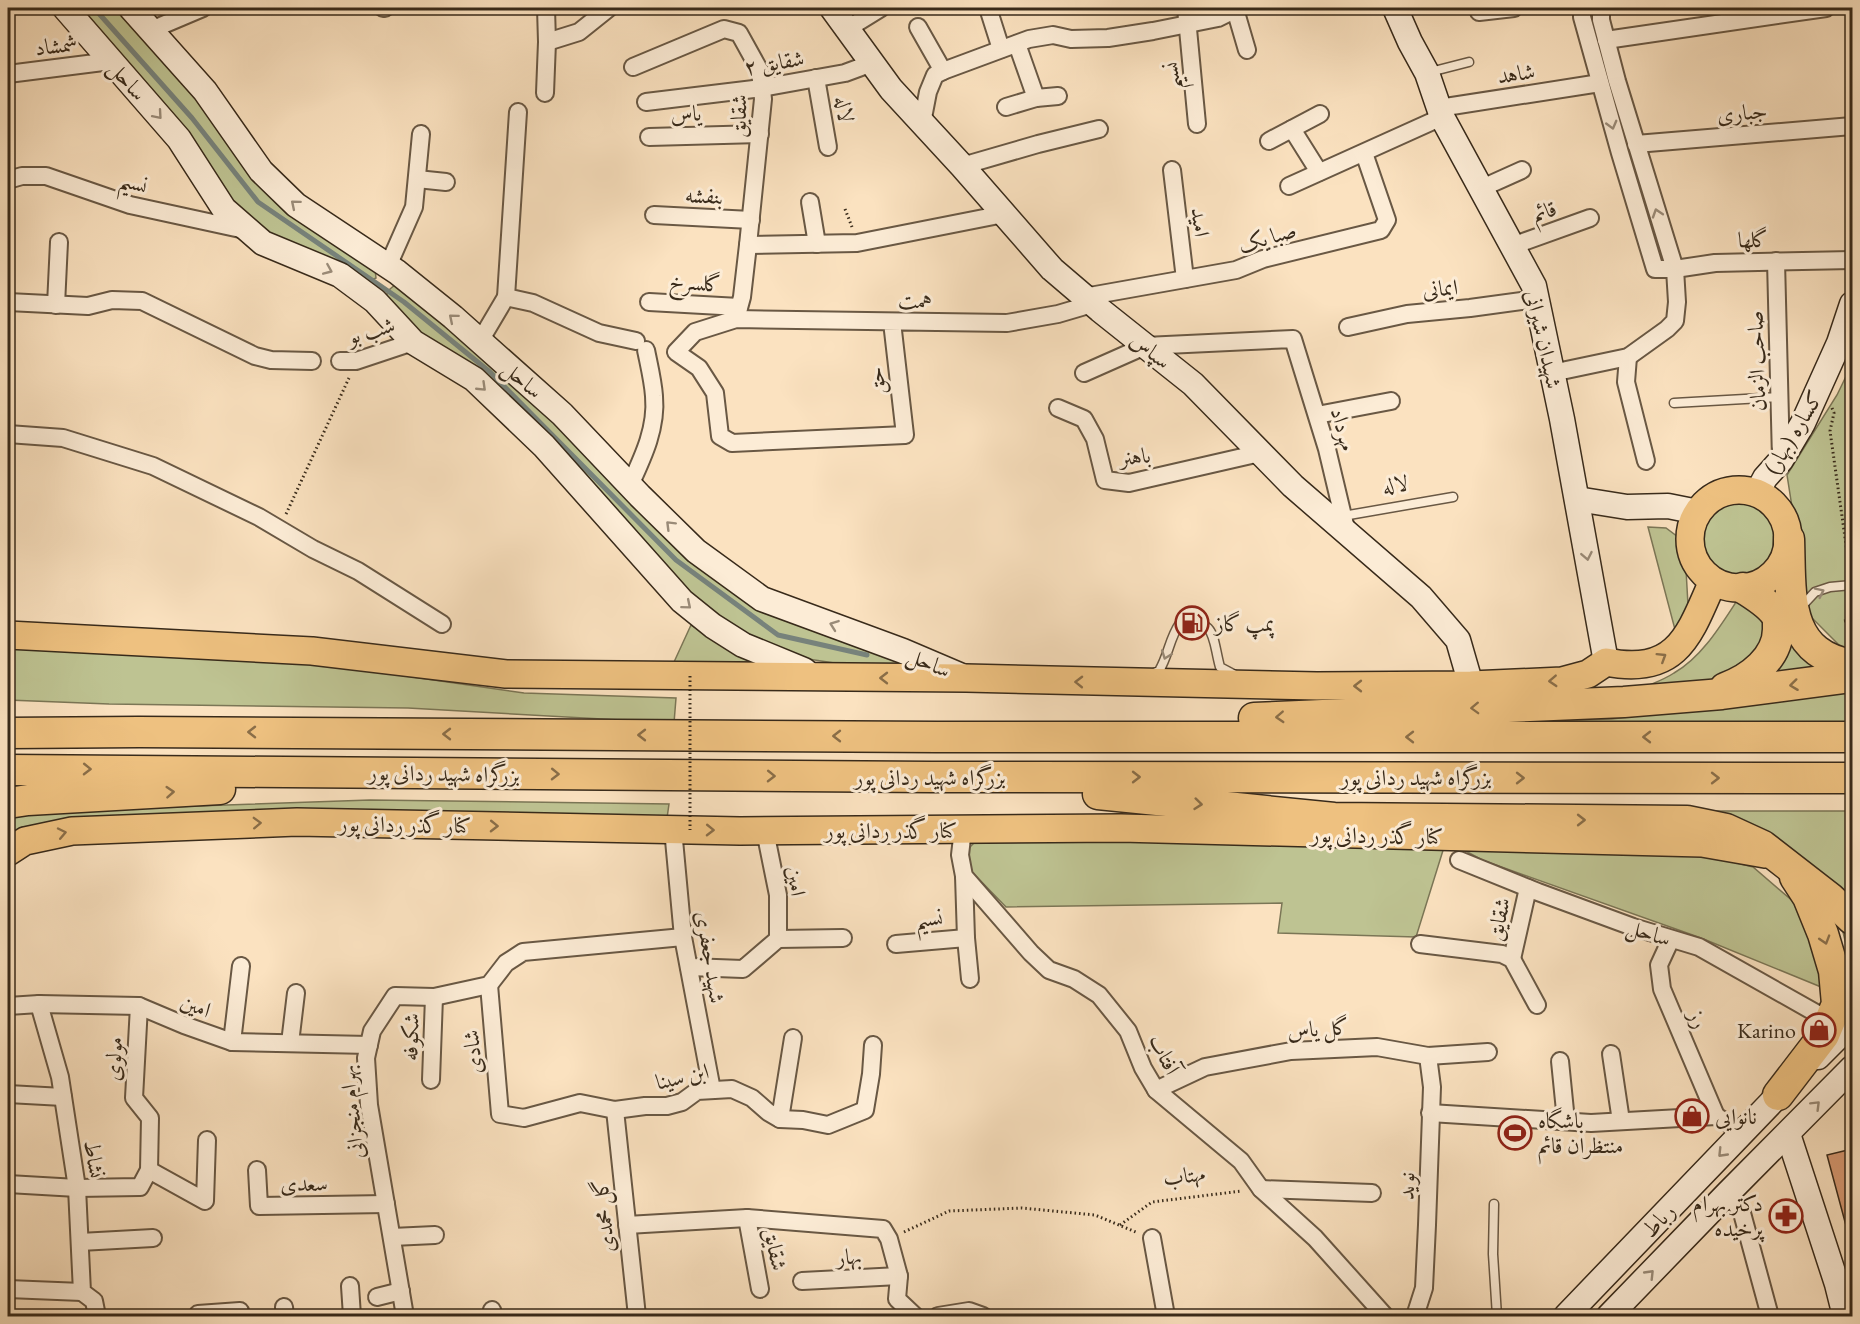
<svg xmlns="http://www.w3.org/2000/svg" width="1860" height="1324" font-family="'EB Garamond',Amiri,serif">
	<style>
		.green { fill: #bec392; stroke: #7b7656; stroke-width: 1.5 }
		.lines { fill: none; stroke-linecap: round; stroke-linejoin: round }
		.stream { stroke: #77827b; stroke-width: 5 }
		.building { fill: #d79972; stroke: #382a1a; stroke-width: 1.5 }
		.lane-casing { stroke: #695844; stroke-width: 11 }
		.street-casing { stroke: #695844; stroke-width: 20 }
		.secondary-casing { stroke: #382a1a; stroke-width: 27 }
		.primary-casing { stroke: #382a1a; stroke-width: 30 }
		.highway-casing { stroke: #382a1a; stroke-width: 33 }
		.path { stroke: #382a1a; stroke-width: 3; stroke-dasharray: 1.5 3; stroke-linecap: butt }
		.lane { stroke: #fcecd6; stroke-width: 8 }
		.street { stroke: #fcecd6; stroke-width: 16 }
		.secondary { stroke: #fcecd6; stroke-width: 24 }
		.primary { stroke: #eec180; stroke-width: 27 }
		.highway { stroke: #eec180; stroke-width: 30 }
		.path-bridge { stroke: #382a1a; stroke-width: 3; stroke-dasharray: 1.5 3; stroke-linecap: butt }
		.oneway { stroke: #9a8b78 }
		.oneway2 { stroke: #8a6e48 }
		.labels { text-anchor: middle; stroke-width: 6; stroke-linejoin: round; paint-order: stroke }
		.street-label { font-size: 22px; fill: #382a1a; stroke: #fcecd6 }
		.poi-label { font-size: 22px; fill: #382a1a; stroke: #fcecd6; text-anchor: start }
	</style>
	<rect width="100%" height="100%" fill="#fbe2c0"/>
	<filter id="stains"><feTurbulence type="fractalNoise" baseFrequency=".00333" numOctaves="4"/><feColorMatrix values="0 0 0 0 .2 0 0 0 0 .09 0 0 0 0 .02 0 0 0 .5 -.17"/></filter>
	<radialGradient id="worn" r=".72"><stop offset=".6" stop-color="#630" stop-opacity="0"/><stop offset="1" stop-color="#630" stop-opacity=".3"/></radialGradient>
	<g class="green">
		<polygon points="73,8 116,8 199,102 375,269 376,278 363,284 274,239 241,212"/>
		<polygon points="400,281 442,314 689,553 903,659 897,667 854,666 795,657 718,622 416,338 382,302 390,289"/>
		<polygon points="1852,364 1852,649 1842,648 1809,615 1787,475 1837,395"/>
		<circle cx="1740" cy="537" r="38"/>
		<polygon points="1648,527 1666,528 1678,537 1685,552 1688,605 1678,641"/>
		<polygon points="1786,564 1821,665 1790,674 1746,683 1768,667 1765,587"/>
		<path d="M1738 599 1770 617 1760 653 1715 681 1645 687C1654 683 1665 679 1674 673 1702 657 1721 625 1738 599Z"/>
		<polygon points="691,625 729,647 781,670 674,662"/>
		<polygon points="8,647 322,664 524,693 676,698 674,723 408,708 109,704 8,700"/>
		<polygon points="1852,689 1852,732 1322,727 1612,719"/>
		<polygon points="370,800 669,804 667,818 117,820 22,827 8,834 8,817 78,810"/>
		<polygon points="1667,811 1852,811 1852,906"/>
		<polygon points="977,840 1445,844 1416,937 1278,933 1282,903 1006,907 971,871 967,850"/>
		<polygon points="1453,844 1701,854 1753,867 1795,903 1819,944 1826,989 1701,938 1482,860"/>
		<polygon points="1843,932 1852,940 1852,993 1846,1002 1850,962"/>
	</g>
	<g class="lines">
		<polyline class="stream" points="94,8 192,118 258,202 404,302 490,372 676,560 778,635 867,655"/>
	</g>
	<polygon class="building" points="1852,1149 1852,1233 1848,1233 1827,1155"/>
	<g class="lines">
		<defs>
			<g id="lane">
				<polyline points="1430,72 1469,62"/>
				<polyline points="1674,403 1780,397"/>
				<polyline points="1343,516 1453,497"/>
				<polyline points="1801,607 1815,592 1830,587 1852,585"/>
				<path d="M1152 674 1159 671C1169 654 1169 639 1180 623 1217 618 1212 638 1220 667L1237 676"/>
				<polyline points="1494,1204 1493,1254 1497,1316"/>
			</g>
			<g id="street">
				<polyline points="383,8 385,8"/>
				<polyline points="988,8 1001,49"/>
				<polyline points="1186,8 1197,124"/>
				<polyline points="1582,8 1582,17 1620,153 1655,269 1675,269 1715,263 1852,260"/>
				<polyline points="1235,9 1247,50"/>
				<polyline points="1479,12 1514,8"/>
				<polyline points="918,27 943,71"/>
				<polyline points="847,29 881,8"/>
				<polyline points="151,30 203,8"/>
				<polyline points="1606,40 1826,8"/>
				<polyline points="547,42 579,32 609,8"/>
				<polyline points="1017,44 1036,98"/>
				<polyline points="633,67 724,29 739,33 760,71 763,99 748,245 742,297 736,319"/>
				<polyline points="8,74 111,61"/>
				<polyline points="816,78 828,147"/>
				<polyline points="545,93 547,42 546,8"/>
				<polyline points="646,102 762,88 845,73 872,63"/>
				<polyline points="1006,107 1036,98 1058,96"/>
				<polyline points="1439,108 1600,83"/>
				<polyline points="518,112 506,297 533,303 599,333 636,341"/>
				<polyline points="922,123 928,92 935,75 943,71 1029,39 1053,35 1071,39 1108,38 1153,31 1218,18 1238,8"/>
				<polyline points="1292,129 1319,172"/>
				<polyline points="649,137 760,134"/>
				<polyline points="1269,141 1320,114"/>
				<polyline points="1636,144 1852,126"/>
				<polyline points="962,166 1038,144 1099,129"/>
				<polyline points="1172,170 1185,279"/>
				<polyline points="417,179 446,182"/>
				<polyline points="8,180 22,176 46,176 130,205 245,230"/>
				<polyline points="1289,186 1442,117"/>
				<polyline points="1482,188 1522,170"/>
				<polyline points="810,202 817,244"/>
				<polyline points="654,215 751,220"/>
				<polyline points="748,245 857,243 1004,214"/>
				<polyline points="1512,246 1590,218"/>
				<polyline points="1776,261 1781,459"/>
				<polyline points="388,266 414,207 421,134"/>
				<polyline points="1084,297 1236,270 1263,259 1381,230 1387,220 1364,153"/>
				<polyline points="8,302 88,306 112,300 142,301 255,356 271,360 312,361"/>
				<polyline points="649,302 739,307"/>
				<polyline points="56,305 59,242"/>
				<polyline points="892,322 905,435 732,443 720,436 715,393 699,368 676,352 695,332 736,319 1007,323 1058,314 1092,304"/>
				<polyline points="1348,327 1407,314 1470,308 1536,299"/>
				<polyline points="480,341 506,297"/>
				<polyline points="1628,357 1626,382 1646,461"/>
				<polyline points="340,361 356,361 413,342"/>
				<polyline points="1084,373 1145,346 1293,339 1327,449 1347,533"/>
				<polyline points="1552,373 1628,357 1667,329 1675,321 1677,302 1675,269 1617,81 1601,20 1601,8"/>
				<polyline points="1058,408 1084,419 1095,439 1105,480 1129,483 1260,453"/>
				<polyline points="1317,415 1391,401"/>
				<polyline points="8,434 63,438 153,466 259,517 313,549 358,571 442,624"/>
				<path d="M630 485C643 457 657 428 654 396 653 381 649 365 646 350"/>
				<polyline points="673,829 683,937 712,1090"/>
				<polyline points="963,829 960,855 964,876 1031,953 1049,970 1074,979 1099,995 1128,1031 1143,1068 1156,1090 1241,1161 1261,1189 1315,1238 1385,1316"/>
				<polyline points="1459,860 1538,892 1633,927 1699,947 1830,1021"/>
				<polyline points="964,876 966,938 970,979"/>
				<polyline points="778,939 843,938"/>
				<polyline points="1671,939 1659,965 1662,989 1716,1116"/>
				<polyline points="896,944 966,938"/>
				<polyline points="1420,944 1502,954 1512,959 1537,1005"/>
				<polyline points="1512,959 1528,888"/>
				<polyline points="689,967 743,969 778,939 778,895 765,831"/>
				<polyline points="489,985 500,1114 524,1118 580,1103 615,1110 645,1106 667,1106 682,1102 697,1091 732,1089 752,1098 768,1112 780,1119 803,1120 828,1125 865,1110 871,1074 873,1045"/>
				<polyline points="39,1004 60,1077 77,1188 82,1292 94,1301 97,1316"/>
				<polyline points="8,1006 39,1004 139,1006 184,1025 232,1042 369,1045"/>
				<polyline points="232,1042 241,966"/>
				<polyline points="290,1043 296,993"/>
				<polyline points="1611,1054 1621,1121"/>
				<polyline points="1560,1061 1566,1121"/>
				<polyline points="431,1080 434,997"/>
				<polyline points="1156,1090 1205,1067 1291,1051 1377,1047 1428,1056 1488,1052"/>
				<polyline points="8,1094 63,1097"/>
				<polyline points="615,1110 637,1316"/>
				<polyline points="1430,1113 1591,1123 1716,1116 1742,1132"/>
				<polyline points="780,1119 793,1038"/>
				<polyline points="149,1170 205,1201 207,1140"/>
				<polyline points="257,1170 259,1206 386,1204"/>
				<polyline points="8,1184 77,1188 140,1187 149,1170 150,1118 134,1098 139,1006"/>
				<polyline points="1261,1189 1372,1193"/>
				<polyline points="1728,1193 1742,1213 1770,1316"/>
				<polyline points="747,1218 760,1289"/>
				<polyline points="627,1225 747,1218 883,1229 889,1239 899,1276 897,1299 915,1316"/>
				<polyline points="392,1237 435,1235"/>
				<polyline points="1152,1238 1166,1316"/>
				<polyline points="80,1242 153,1238"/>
				<polyline points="802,1281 899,1276"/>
				<polyline points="350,1286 352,1316"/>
				<polyline points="8,1289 82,1292"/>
				<polyline points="377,1297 401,1291"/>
				<polyline points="284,1307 285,1316"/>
				<polyline points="492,1310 494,1316"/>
				<polyline points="198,1314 240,1311 240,1316"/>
				<polyline points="405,1316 369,1105 366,1058 372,1031 395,996 434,997 489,985 506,963 523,952 683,937"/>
				<polyline points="938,1316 969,1311 983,1316"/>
				<polyline points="1415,1316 1424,1288 1427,1225 1432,1087 1428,1056"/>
			</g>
			<g id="secondary">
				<polyline points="65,8 179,139 224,209 263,243 340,275 375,301 413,342 474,379 544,446 682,601 713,626 743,645 804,670 812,677"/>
				<polyline points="131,8 205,91 261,171 296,205 397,272 453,317 562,414 640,496 696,551 762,599 903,651 964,677"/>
				<polyline points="832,8 891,89 962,166 1052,269 1100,310 1193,384 1293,486 1421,597 1458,640 1471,685"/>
				<polyline points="1395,8 1410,42 1427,73 1442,117 1534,286 1562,419 1606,662"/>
				<polyline points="1757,493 1765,478 1781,460 1803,423 1839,343 1852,304"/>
				<polyline points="1577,499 1627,507 1668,506 1698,512"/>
				<polyline points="1818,1057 1852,1023"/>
				<polyline points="1788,1134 1837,1284 1845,1316"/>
				<polyline points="1566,1316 1790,1083"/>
				<polyline points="1609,1316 1728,1193 1852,1068"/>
			</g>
			<g id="primary">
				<circle cx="1739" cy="539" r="49"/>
				<path d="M8 635 312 651 506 674 966 678 1317 686 1471 685 1562 681 1588 674 1606 662C1677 676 1689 636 1713 581"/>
				<polyline points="8,852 25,841 72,831 297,822 740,831 1121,828 1702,843 1765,854"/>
			</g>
			<g id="highway">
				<path d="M1789 539C1791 594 1784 653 1852 665"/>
				<path d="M1725 688C1750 679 1778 658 1778 629 1778 627 1778 621 1778 619 1773 606 1755 596 1743 588"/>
				<polyline points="1254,718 1624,702 1722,694 1852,677"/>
				<polyline points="8,733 139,732 937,737 1852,737"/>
				<polyline points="8,770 931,777 1852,778"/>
				<polyline points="1098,794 1334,818 1687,821 1726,829 1763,846 1830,898 1852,919"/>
				<polyline points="8,803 28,800 220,789"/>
				<polyline points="1778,1095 1824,1035 1837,1004 1834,971 1823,934 1808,897 1795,877"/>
			</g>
		</defs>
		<use href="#lane" class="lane-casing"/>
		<use href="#street" class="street-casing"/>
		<use href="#secondary" class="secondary-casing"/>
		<use href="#primary" class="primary-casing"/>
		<use href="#highway" class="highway-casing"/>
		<g class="path">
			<polyline points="845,209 852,227"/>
			<polyline points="1832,408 1834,413 1830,431 1850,573"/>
			<path d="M1852 414C1845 432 1850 453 1852 472"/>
			<polyline points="286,514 349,378"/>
			<polyline points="1844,621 1852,620"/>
			<polyline points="1120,1225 1152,1202 1242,1191"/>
			<polyline points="904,1232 949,1211 1022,1208 1095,1215 1138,1233"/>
		</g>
		<use href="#lane" class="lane"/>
		<use href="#street" class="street"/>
		<use href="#secondary" class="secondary"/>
		<use href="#primary" class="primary"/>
		<use href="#highway" class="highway"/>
		<polyline class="path-bridge" points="690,676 690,830"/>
	</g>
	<defs><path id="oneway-chevron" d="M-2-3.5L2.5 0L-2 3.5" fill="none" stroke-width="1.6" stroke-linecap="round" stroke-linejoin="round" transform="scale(1.5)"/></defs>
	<g class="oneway">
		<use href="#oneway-chevron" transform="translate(158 115) rotate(49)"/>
		<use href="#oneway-chevron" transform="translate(1612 125) rotate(75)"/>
		<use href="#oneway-chevron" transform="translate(295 204) rotate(-140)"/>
		<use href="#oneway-chevron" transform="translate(1657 213) rotate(-108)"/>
		<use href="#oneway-chevron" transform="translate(328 270) rotate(23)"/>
		<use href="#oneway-chevron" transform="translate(453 318) rotate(-140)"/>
		<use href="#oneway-chevron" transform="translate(482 387) rotate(44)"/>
		<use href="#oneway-chevron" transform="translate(670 525) rotate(-135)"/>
		<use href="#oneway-chevron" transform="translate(1587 556) rotate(79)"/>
		<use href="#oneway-chevron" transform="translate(1820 592) rotate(-26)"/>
		<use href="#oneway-chevron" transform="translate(687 605) rotate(40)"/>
		<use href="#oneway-chevron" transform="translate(834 625) rotate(-160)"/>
		<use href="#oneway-chevron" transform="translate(1166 655) rotate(110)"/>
		<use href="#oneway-chevron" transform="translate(1816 1105) rotate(-45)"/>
		<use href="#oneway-chevron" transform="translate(1722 1153) rotate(134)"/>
		<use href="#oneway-chevron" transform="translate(1650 1274) rotate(-46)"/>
	</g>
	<g class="oneway2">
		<use href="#oneway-chevron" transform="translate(1662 657) rotate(-32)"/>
		<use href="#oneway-chevron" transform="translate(884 678) rotate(-180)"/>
		<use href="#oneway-chevron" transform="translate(1553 681) rotate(177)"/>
		<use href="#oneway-chevron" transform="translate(1079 682) rotate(-179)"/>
		<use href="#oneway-chevron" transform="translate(1794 685) rotate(173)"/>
		<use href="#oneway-chevron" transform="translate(1358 686) rotate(180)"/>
		<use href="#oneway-chevron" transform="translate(1475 708) rotate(178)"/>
		<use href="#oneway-chevron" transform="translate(1280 717) rotate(177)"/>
		<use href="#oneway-chevron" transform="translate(252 732) rotate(-180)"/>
		<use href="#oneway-chevron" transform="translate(447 734) rotate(-180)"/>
		<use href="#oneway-chevron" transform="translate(642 735) rotate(-180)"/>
		<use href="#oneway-chevron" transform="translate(837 736) rotate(-180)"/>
		<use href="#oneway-chevron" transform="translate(1410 737) rotate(180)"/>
		<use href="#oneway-chevron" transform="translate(1647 737) rotate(180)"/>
		<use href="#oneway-chevron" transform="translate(87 769) rotate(1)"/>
		<use href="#oneway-chevron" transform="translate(555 774) rotate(1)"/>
		<use href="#oneway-chevron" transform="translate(771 776) rotate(1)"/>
		<use href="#oneway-chevron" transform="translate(1136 777)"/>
		<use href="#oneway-chevron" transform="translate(1520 778)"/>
		<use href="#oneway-chevron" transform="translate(1715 778)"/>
		<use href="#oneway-chevron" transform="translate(170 792) rotate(-4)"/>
		<use href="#oneway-chevron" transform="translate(1198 804) rotate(6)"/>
		<use href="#oneway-chevron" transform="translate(1581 820)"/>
		<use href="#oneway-chevron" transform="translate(257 823) rotate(-2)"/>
		<use href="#oneway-chevron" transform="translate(494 826) rotate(1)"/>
		<use href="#oneway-chevron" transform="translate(710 830) rotate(1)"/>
		<use href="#oneway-chevron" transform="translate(62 833) rotate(-12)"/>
		<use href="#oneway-chevron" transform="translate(1825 940) rotate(73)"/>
	</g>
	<defs>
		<symbol id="fuel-ring" viewBox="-11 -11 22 22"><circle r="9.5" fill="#fcecd6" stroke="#8f2418" stroke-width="1.5"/><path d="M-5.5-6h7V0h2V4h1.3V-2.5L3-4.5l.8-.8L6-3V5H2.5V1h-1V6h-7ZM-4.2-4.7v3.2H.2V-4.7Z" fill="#8f2418"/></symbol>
		<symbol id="shop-ring" viewBox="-11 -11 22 22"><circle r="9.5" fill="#fcecd6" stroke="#8f2418" stroke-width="1.5"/><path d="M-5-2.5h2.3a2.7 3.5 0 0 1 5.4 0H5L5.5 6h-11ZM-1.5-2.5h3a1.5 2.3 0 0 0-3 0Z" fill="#8f2418"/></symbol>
		<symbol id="stadium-ring" viewBox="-11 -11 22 22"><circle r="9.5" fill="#fcecd6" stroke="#8f2418" stroke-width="1.5"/><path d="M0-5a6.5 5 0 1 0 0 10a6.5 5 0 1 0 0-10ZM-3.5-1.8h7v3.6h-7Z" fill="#8f2418"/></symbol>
		<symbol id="pharmacy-ring" viewBox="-11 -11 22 22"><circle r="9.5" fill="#fcecd6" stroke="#8f2418" stroke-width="1.5"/><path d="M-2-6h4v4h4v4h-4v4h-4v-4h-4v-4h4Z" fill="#8f2418"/></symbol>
	</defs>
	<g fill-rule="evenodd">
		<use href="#fuel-ring" x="1173" y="604" width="38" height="38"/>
		<use href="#shop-ring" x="1800" y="1011" width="38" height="38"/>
		<use href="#shop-ring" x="1673" y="1097" width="38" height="38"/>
		<use href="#stadium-ring" x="1496" y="1114" width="38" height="38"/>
		<use href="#pharmacy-ring" x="1767" y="1197" width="38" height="38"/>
	</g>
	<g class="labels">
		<g class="street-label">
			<text transform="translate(56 45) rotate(-7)" y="8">شمشاد</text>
			<text transform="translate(774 62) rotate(-9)" y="8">شقایق ۲</text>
			<text transform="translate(1516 73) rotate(-9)" y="8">شاهد</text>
			<text transform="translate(1171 76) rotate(-95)" y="8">نسیم</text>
			<text transform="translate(128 80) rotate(49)" y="8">ساحل</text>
			<text transform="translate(845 109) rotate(80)" y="8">لاله</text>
			<text transform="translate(1742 112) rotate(-5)" y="8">جباری</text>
			<text transform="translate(686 113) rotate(-2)" y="8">یاس</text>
			<text transform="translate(738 116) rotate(-88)" y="8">شقایق</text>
			<text transform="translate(134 182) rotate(18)" y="8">نسیم</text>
			<text transform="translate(704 195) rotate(3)" y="8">بنفشه</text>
			<text transform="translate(1544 211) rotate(-19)" y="8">قائم</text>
			<text transform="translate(1201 222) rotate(83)" y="8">امید</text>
			<text transform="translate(1267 237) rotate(-17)" y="8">صبا یک</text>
			<text transform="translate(1753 239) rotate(-2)" y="8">گلها</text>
			<text transform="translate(695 282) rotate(4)" y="8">گلسرخ</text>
			<text transform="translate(1440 288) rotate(-5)" y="8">ایمانی</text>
			<text transform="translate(915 300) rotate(1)" y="8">همت</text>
			<text transform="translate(371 330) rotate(-16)" y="8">شب بو</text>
			<text transform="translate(1544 339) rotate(77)" y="8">شهیدان شیرانی</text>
			<text transform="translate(1151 350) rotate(38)" y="8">سپاس</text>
			<text transform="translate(1756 361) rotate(-92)" y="8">صاحب الزمان</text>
			<text transform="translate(523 379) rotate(41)" y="8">ساحل</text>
			<text transform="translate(876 381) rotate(-97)" y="8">حق</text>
			<text transform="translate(1344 429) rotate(75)" y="8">مهرداد</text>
			<text transform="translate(1793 432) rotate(-59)" y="8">کساره (بهار)</text>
			<text transform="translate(1135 456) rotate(-7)" y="8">باهنر</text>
			<text transform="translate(1395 484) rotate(-10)" y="8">لاله</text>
			<text transform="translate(929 662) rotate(23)" y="8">ساحل</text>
			<text transform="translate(444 773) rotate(1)" y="8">بزرگراه شهید ردانی پور</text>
			<text x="930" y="785">بزرگراه شهید ردانی پور</text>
			<text x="1416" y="785">بزرگراه شهید ردانی پور</text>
			<text transform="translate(405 824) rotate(1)" y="8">کنار گذر ردانی پور</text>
			<text x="891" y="838">کنار گذر ردانی پور</text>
			<text transform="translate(1377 835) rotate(1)" y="8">کنار گذر ردانی پور</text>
			<text transform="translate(797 881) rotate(82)" y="8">امین</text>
			<text transform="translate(929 918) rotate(-5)" y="8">نسیم</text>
			<text transform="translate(1498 919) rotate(-78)" y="8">شقایق</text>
			<text transform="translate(1649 932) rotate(18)" y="8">ساحل</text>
			<text transform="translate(711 957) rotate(81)" y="8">شهید جعفری</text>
			<text transform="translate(196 1005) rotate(21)" y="8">امین</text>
			<text transform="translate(1699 1019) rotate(67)" y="8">رز</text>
			<text transform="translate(1318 1028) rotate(-4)" y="8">گل یاس</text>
			<text transform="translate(410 1037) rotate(-88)" y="8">شکوفه</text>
			<text transform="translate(472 1052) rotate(-95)" y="8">شادی</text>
			<text transform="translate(1165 1054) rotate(63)" y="8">آفتاب</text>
			<text transform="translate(113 1059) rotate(-87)" y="8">مولوی</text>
			<text transform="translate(682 1076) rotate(-13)" y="8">ابن سینا</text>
			<text transform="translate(351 1112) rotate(-96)" y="8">بهرام منجزانی</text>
			<text transform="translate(95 1159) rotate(82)" y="8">نشاط</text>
			<text transform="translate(1184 1175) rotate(-7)" y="8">مهتاب</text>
			<text transform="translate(304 1183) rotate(-1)" y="8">سعدی</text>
			<text transform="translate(1406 1186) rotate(-88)" y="8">نوید</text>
			<text transform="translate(603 1216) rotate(-96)" y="8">گل محمدی</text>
			<text transform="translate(1658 1220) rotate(-46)" y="8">رباط</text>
			<text transform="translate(776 1249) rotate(79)" y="8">شقایق</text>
			<text transform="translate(849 1256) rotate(-3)" y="8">بهار</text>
		</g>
		<g class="poi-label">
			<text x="1215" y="631">پمپ گاز</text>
			<text x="1796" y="1038" text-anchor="end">Karino</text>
			<text x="1715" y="1124">نانوایی</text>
			<text x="1538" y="1128">باشگاه<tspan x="1538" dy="25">منتظران قائم</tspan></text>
			<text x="1763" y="1211" text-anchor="end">دکتر بهرام<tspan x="1763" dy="25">پرخیده</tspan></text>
		</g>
	</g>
	<rect width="1860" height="1324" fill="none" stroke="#fbe2c0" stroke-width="30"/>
	<rect x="9" y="9" width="1842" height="1306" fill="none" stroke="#382a1a" stroke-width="3"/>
	<rect x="15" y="15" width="1830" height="1294" fill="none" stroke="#382a1a" stroke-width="1.5"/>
	<rect width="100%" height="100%" filter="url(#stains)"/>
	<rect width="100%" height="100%" fill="url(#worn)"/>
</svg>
